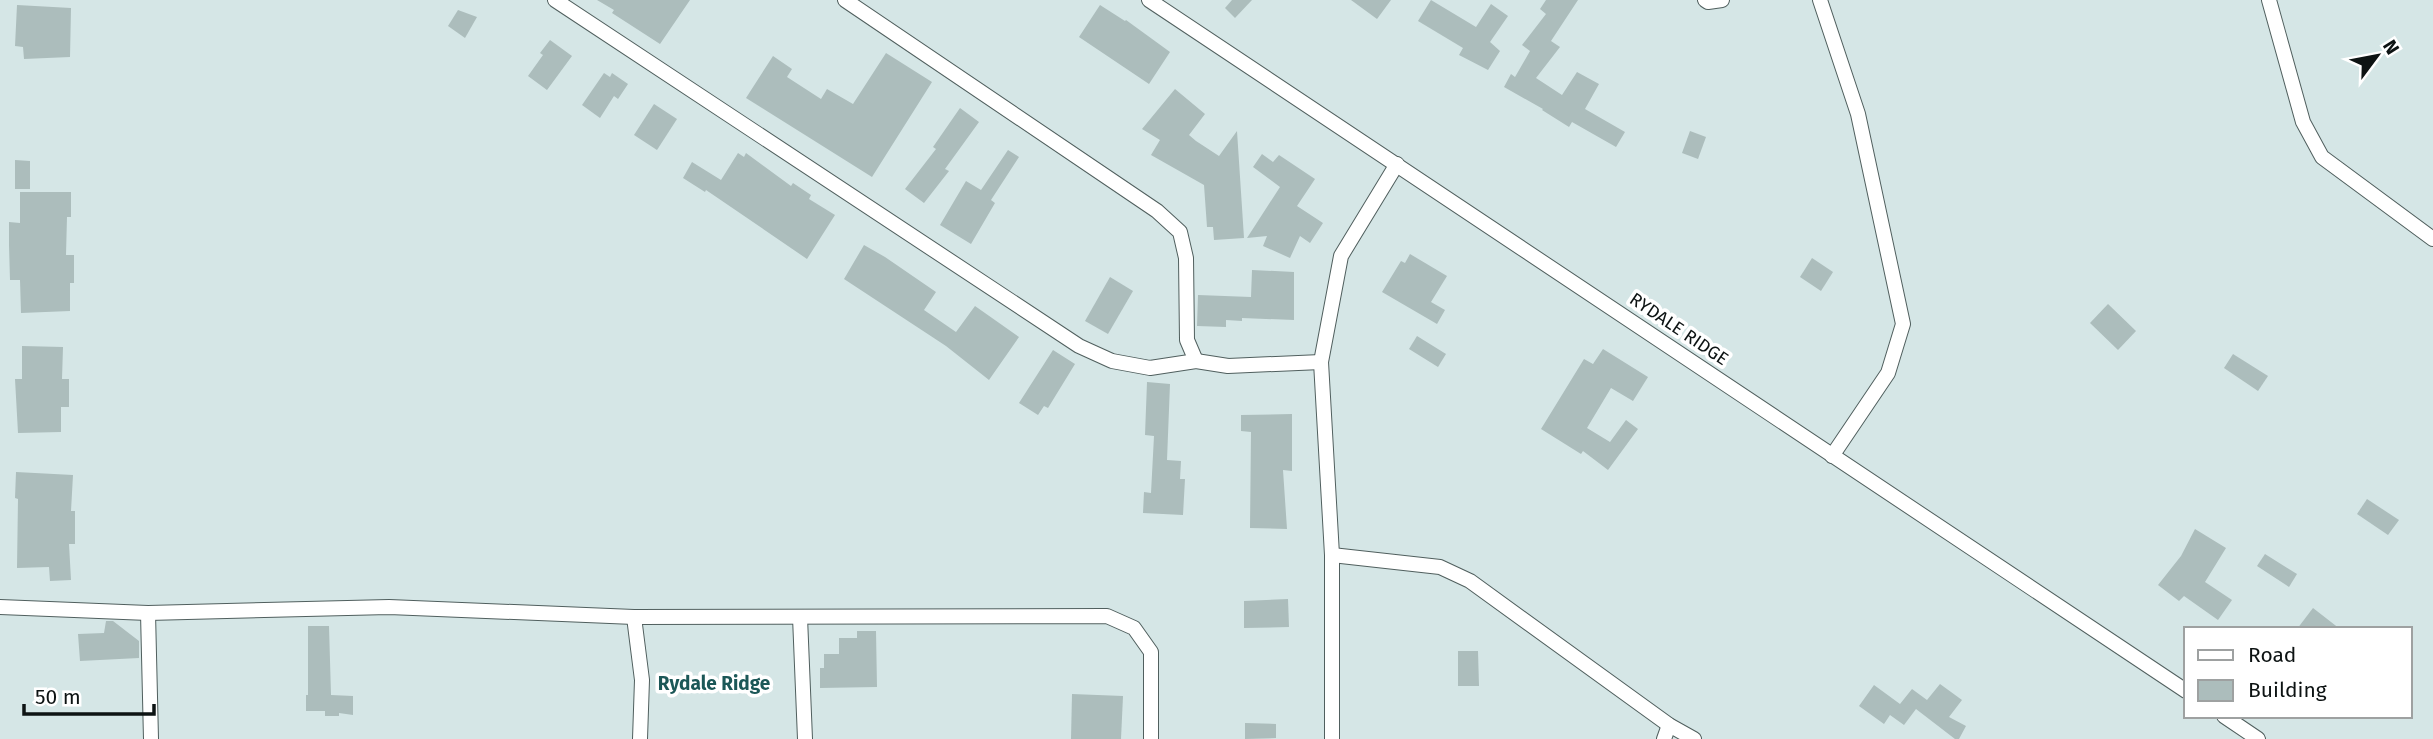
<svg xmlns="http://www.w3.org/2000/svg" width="2433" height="739" font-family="'Fira Sans',sans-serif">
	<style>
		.building { fill: #acbdbc }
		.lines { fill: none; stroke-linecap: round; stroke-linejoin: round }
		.street-casing { stroke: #505f5e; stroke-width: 16 }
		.street { stroke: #fff; stroke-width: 14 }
		.labels { text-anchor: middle; stroke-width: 7; stroke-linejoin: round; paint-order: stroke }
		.street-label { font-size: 18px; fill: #0d1313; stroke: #fff }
		.neighbourhood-label { font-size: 19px; font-weight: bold; fill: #1b5757; stroke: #fff }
	</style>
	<rect width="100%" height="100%" fill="#d5e6e6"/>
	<g class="building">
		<polygon points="597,0 690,0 660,44 612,13 614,10"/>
		<polygon points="1232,0 1252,0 1235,18 1225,8"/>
		<polygon points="1351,0 1391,0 1377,19"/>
		<polygon points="1431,0 1476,27 1491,4 1508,16 1490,42 1500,51 1488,70 1459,55 1463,48 1418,21"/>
		<polygon points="1546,0 1578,0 1551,41 1560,47 1536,78 1562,95 1577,72 1599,84 1585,109 1625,132 1616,147 1572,122 1569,127 1542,110 1543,109 1504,87 1511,74 1515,77 1530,51 1522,45 1546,14 1540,9"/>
		<polygon points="17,5 71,8 70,57 24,59 23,47 15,46"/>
		<polygon points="1100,5 1125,21 1126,20 1170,52 1149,84 1079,37"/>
		<polygon points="458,10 477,17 465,38 448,26"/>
		<polygon points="550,40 572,56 547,90 528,76 543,55 540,53"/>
		<polygon points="886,53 932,82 872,177 746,98 773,56 792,69 787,77 821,99 827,89 853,104"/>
		<polygon points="604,73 610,77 612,73 628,84 618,99 614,96 600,118 582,105"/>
		<polygon points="1175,89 1205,114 1189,135 1196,141 1219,156 1237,131 1244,238 1214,240 1213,227 1207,227 1204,185 1151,155 1160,140 1142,129"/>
		<polygon points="654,104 677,119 657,150 634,135"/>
		<polygon points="960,108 979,122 945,169 949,171 924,203 905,189 936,149 933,147"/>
		<polygon points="1690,131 1706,137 1698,159 1682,153"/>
		<polygon points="1008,150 1019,157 991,200 995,203 971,244 940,225 966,181 981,190"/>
		<polygon points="738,153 744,157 746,153 791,186 793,183 811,195 809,199 835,215 807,259 706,190 705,192 683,178 692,162 721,180"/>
		<polygon points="1262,154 1273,162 1279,155 1315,179 1297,206 1323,223 1310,243 1300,236 1290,258 1263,246 1267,236 1247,238 1280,187 1253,167"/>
		<polygon points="15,160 30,161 30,189 15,189"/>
		<polygon points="20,192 71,192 71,217 67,217 66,255 74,255 74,283 70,283 70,311 21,313 20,280 10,280 9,245 9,222 20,223"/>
		<polygon points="864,245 885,257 936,292 924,310 956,332 975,306 1019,337 989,380 946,346 844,279"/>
		<polygon points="1410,254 1447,276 1431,302 1445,310 1437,324 1382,292 1401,261 1405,263"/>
		<polygon points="1812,258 1833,272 1821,291 1800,277"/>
		<polygon points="1252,270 1294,272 1294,320 1242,318 1242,321 1226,320 1226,327 1197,326 1198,295 1251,297"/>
		<polygon points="1110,277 1133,291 1108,334 1085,321"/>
		<polygon points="2108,304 2136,331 2118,350 2090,323"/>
		<polygon points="1417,336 1446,354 1438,367 1409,349"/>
		<polygon points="22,346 63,347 62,379 69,379 69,407 61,407 61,432 18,433 15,379 22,379"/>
		<polygon points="1603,349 1648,377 1633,401 1611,388 1587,428 1610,442 1626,420 1638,429 1608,470 1583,451 1581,454 1541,429 1584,359 1593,364"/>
		<polygon points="1053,350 1075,364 1048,408 1044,406 1038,415 1019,403"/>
		<polygon points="2233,354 2268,376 2258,391 2224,368"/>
		<polygon points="1147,382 1170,384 1167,460 1181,461 1180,479 1185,479 1183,515 1143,513 1144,492 1151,493 1154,436 1145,435"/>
		<polygon points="1292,414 1292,471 1283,470 1287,529 1250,528 1251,432 1241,431 1241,415"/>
		<polygon points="16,472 73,475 71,511 75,511 75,544 69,544 71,580 50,581 49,567 17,568 18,499 15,498"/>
		<polygon points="2367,499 2399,520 2388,535 2357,514"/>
		<polygon points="2195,529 2226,548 2205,582 2232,600 2218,620 2184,596 2179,601 2158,585 2181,556"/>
		<polygon points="2265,554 2297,574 2289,587 2257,566"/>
		<polygon points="1288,599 1289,627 1244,628 1244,601"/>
		<polygon points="2313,608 2340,629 2297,629"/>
		<polygon points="106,621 113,621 139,641 139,658 80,661 78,634 104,633"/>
		<polygon points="308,626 329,626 331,695 353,696 353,715 339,713 339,716 325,716 325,711 306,711 306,695 308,695"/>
		<polygon points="857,631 876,631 877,687 820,688 820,668 824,668 824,654 839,654 839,638 857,638"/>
		<polygon points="1458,651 1478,651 1479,686 1458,686"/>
		<polygon points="1940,684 1962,700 1949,717 1966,726 1959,739 1955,739 1916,709 1904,725 1890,715 1884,724 1859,706 1874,685 1900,704 1912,689 1927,700"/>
		<polygon points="1072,694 1123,696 1121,739 1071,739"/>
		<polygon points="1245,723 1276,724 1276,738 1245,739"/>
	</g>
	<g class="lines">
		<defs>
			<g id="street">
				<polyline points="555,0 1079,346 1112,361 1150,368 1196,361 1228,366 1321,362"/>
				<polyline points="845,0 1157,211 1180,232 1186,258 1187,340 1196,361"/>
				<polyline points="1149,0 2186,691"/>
				<polyline points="1705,0 1708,2 1722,0"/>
				<polyline points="1820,0 1858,114 1903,324 1888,373 1832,456"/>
				<polyline points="2269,0 2303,122 2322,157 2433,239"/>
				<polyline points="1332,555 1440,567 1470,581 1669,725 1694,739"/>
				<polyline points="0,607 148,613 389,607 634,617 1107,616 1134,628 1151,652 1151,739"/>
				<polyline points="148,613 151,739"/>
				<polyline points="634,617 642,680 640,739"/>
				<polyline points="800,617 805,739"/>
				<polyline points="2224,716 2258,739"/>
				<polyline points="1332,739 1332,555 1321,362 1341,256 1397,164"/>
				<polyline points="1664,739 1669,725"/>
			</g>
		</defs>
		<use href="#street" class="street-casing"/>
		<use href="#street" class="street"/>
	</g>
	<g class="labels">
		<g class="street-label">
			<text transform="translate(1679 329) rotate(34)" y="6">RYDALE RIDGE</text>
		</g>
		<g class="neighbourhood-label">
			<text x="714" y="690">Rydale Ridge</text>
		</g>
	</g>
	<rect x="2184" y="627" width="228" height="91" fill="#ffffff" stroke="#9ea1a1" stroke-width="2"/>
	<rect x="2198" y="650" width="35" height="10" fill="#ffffff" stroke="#9ea1a1" stroke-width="2"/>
	<text x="2248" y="662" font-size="21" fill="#0d1313">Road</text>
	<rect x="2198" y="680" width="35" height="21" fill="#acbdbc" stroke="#9ea1a1" stroke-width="2"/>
	<text x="2248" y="697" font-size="21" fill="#0d1313">Building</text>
	<g transform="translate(2377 56) rotate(58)" stroke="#ffffff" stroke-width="5" paint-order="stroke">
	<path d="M0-5L12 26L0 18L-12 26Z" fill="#0d1313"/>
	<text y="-10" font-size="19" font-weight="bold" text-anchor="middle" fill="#0d1313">N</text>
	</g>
	<path d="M24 704v10h130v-10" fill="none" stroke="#0d1313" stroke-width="3.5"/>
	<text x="35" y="704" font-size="21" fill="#0d1313" stroke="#ffffff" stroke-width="5" paint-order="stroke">50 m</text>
</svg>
